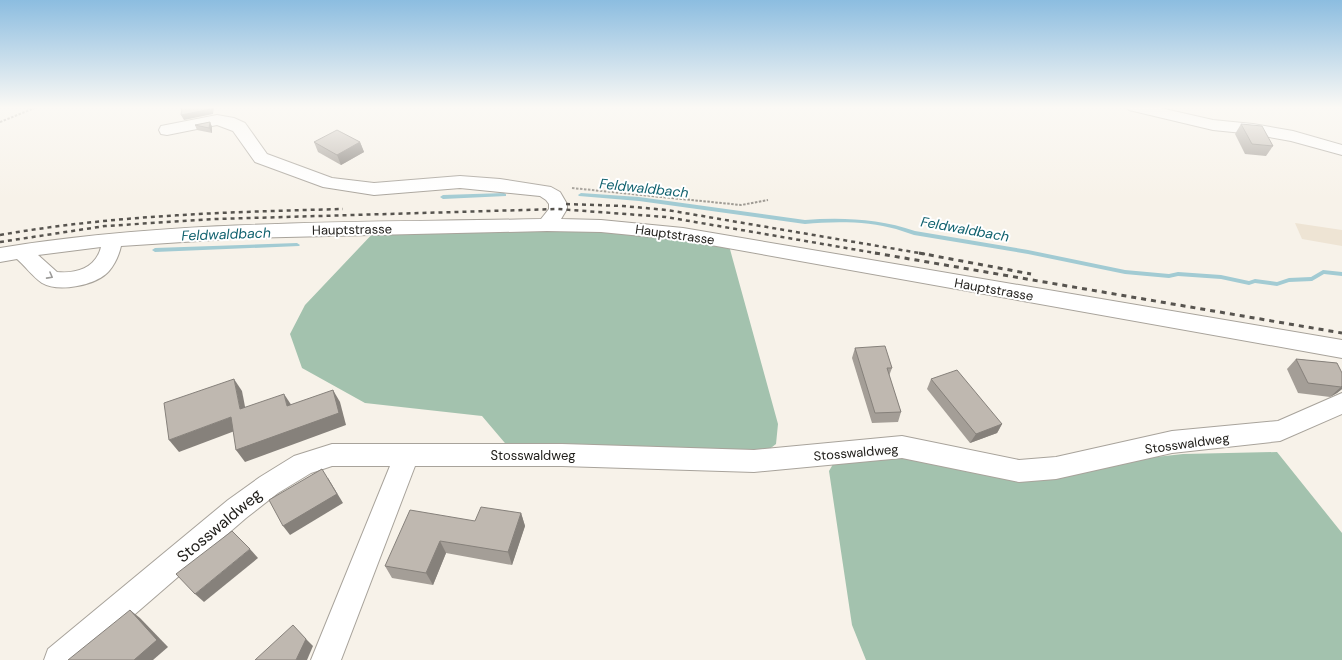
<svg xmlns="http://www.w3.org/2000/svg" width="1342" height="660" font-family="'DM Sans',sans-serif">
	<style>
		.built { fill: #eee4d4 }
		.forest { fill: #a3c2ae }
		.lines { fill: none; stroke-linecap: round; stroke-linejoin: round }
		.stream { fill: #a2cbd3; fill-rule: evenodd }
		.minor-casing { stroke: #a8a39b; stroke-width: 2 }
		.path { stroke: #9f9b94; stroke-width: 2; stroke-dasharray: 2.5 1.5; stroke-linecap: butt }
		.minor { fill: #fff; fill-rule: evenodd }
		.rail-far1 { stroke: #57544f; stroke-width: 2.5; stroke-dasharray: 4 4; stroke-linecap: butt }
		.rail { stroke: #57544f; stroke-width: 3; stroke-dasharray: 5 5; stroke-linecap: butt }
		.wall { fill: #a49e97 }
		.shaded-wall { fill: #86817b }
		.building { fill: #bfb8b0; stroke: #86817b }
		.oneway { stroke: #9c9b99 }
		.labels { text-anchor: middle; stroke-width: 4; stroke-linejoin: round; paint-order: stroke }
		.street-label { font-size: 13px; fill: #22201c; stroke: #fff }
		.water-label { font-size: 14px; font-style: italic; fill: #11626f; stroke: #fff }
		.near-street-label { font-size: 16px; fill: #22201c; stroke: #fff }
	</style>
	<rect width="100%" height="100%" fill="#f7f2e9"/>
	<polygon class="built" points="1295,223 1342,230 1342,246 1302,239"/>
	<g class="forest">
		<polygon points="547,225 728,242 778,424 776,444 754,461 515,455 482,416 365,403 302,368 290,334 305,305 377,229"/>
		<polygon points="902,447 1056,468 1183,454 1277,452 1342,533 1342,660 866,660 852,625 829,471 839,454"/>
	</g>
	<g class="lines">
		<g class="stream">
			<polygon points="504,193 506,194 506,196 443,199 440,197 443,195"/>
			<path d="M581 193 639 197 805 220C842 217 880 219 915 231L1028 250 1125 270 1169 274 1178 272 1221 275 1249 281 1255 279 1277 282 1289 278 1311 277 1323 270 1342 272V276L1324 274 1312 281 1289 282 1277 286 1255 283 1249 285 1221 279 1178 276 1169 278 1125 274 1028 254 914 235C908 233 902 231 896 229 869 221 833 221 805 224L639 201 579 196 578 195Z"/>
			<polygon points="297,243 300,245 299,246 155,252 152,250 155,248"/>
		</g>
		<defs>
			<g id="minor">
				<polygon points="1127,107 1156,107 1213,120 1253,124 1293,131 1342,145 1342,155 1291,141 1253,134 1213,130 1129,110"/>
				<path d="M217 115 234 118 245 123 267 154 332 178 374 183 460 176 500 179 551 187 560 192 567 204V209L561 219 601 220 683 228 1342 340V358L683 240 601 232 547 231 245 238 121 246C119 255 115 264 109 271 97 285 59 293 42 283 33 277 25 266 17 259L0 262V248C178 219 361 223 541 219L549 209V204L546 200 540 196 460 188 374 195 323 187 255 162 233 131 217 125 167 135 161 134 159 130 161 126ZM101 247C96 268 76 274 57 272L38 255Z"/>
				<polygon points="1342,393 1342,414 1280,441 1172,453 1056,479 1019,482 902,458 754,472 562,466 415,466 341,660 311,660 390,466 332,466 311,473 278,493 246,518 82,660 44,660 48,649 228,500 260,477 294,456 332,444 562,444 754,450 902,436 1019,460 1056,457 1172,431 1278,421"/>
			</g>
		</defs>
		<use href="#minor" class="minor-casing"/>
		<g class="path">
			<polyline points="0,122 37,107"/>
			<polyline points="572,188 741,205 768,200"/>
		</g>
		<use href="#minor" class="minor"/>
		<g class="rail-far1">
			<polyline points="566,204 623,206 667,210 925,254"/>
			<path d="M0 235C114 215 228 212 343 209"/>
			<polyline points="0,242 105,226 216,219 558,209 666,217 881,254"/>
		</g>
		<g class="rail">
			<polyline points="875,253 1342,333"/>
			<polyline points="919,253 1031,274"/>
		</g>
	</g>
	<g class="wall">
		<polygon points="210,122 212,127 212,133 197,130 195,125"/>
		<polygon points="1241,124 1273,146 1266,156 1245,154 1235,134"/>
		<polygon points="314,142 360,142 364,152 341,165 318,152"/>
		<polygon points="855,348 892,368 889,376 901,412 898,422 872,423 852,358"/>
		<polygon points="1296,359 1337,363 1342,389 1337,393 1330,397 1298,393 1287,369"/>
		<polygon points="931,379 1002,424 997,433 970,443 927,389"/>
		<polygon points="521,513 525,526 512,565 446,553 433,585 392,578 385,566 475,521"/>
	</g>
	<g class="shaded-wall">
		<polygon points="211,107 214,107 213,114 184,120 181,115"/>
		<polygon points="210,122 212,127 212,133 209,128"/>
		<polygon points="360,142 364,152 341,165 337,155"/>
		<polygon points="234,379 242,391 248,422 240,409"/>
		<polygon points="1342,386 1342,389 1337,393 1330,397"/>
		<polygon points="333,390 340,402 346,425 245,462 236,450"/>
		<polygon points="284,394 292,406 287,406"/>
		<polygon points="231,417 240,429 179,452 169,440"/>
		<polygon points="1002,424 997,433 970,443 976,434"/>
		<polygon points="328,478 343,503 290,535 283,526"/>
		<polygon points="521,513 525,526 512,565 508,552"/>
		<polygon points="440,541 446,553 433,585 426,573"/>
		<polygon points="250,549 258,558 204,602 195,594"/>
		<polygon points="130,610 140,618 168,647 153,660 134,660"/>
		<polygon points="300,633 313,646 307,660 296,660"/>
	</g>
	<g class="building">
		<polygon points="182,107 211,107 211,109 181,115"/>
		<polygon points="210,122 209,128 195,125"/>
		<polygon points="1241,124 1262,126 1273,146 1252,144"/>
		<polygon points="337,130 360,142 337,155 314,142"/>
		<polygon points="885,346 892,368 887,368 901,412 875,413 855,348"/>
		<polygon points="1296,359 1337,363 1342,373 1342,386 1341,387 1308,383"/>
		<polygon points="957,370 1002,424 976,434 931,379"/>
		<polygon points="234,379 240,409 284,394 287,406 333,390 339,413 236,450 231,417 169,440 164,403"/>
		<polygon points="322,469 337,494 283,526 269,500"/>
		<polygon points="481,507 521,513 508,552 440,541 426,573 385,566 410,510 475,521"/>
		<polygon points="232,531 250,549 195,594 176,574"/>
		<polygon points="130,610 157,640 134,660 68,660"/>
		<polygon points="293,625 306,639 296,660 255,660"/>
	</g>
	<defs><path id="oneway-chevron" d="M-2-3.5L2.5 0L-2 3.5" fill="none" stroke-width="1.6" stroke-linecap="round" stroke-linejoin="round"/></defs>
	<use class="oneway" href="#oneway-chevron" transform="translate(50 276) rotate(29)"/>
	<linearGradient id="sky" x2="0" y2="1"><stop stop-color="#8cbde0"/><stop offset="0.54" stop-color="#fbf9f5"/><stop offset="1" stop-color="#fbf9f5" stop-opacity="0"/></linearGradient>
	<rect width="1342" height="199" fill="url(#sky)"/>
	<g class="labels">
		<g class="street-label">
			<text transform="translate(352 229) rotate(-1)" y="5">Hauptstrasse</text>
			<text transform="translate(675 234) rotate(8)" y="5">Hauptstrasse</text>
			<text transform="translate(994 289) rotate(10)" y="5">Hauptstrasse</text>
			<text transform="translate(1187 443) rotate(-8)" y="5">Stosswaldweg</text>
			<text transform="translate(856 452) rotate(-5)" y="5">Stosswaldweg</text>
			<text x="533" y="460">Stosswaldweg</text>
		</g>
		<g class="water-label">
			<text transform="translate(644 188) rotate(6)" y="5">Feldwaldbach</text>
			<text transform="translate(965 229) rotate(10)" y="5">Feldwaldbach</text>
			<text transform="translate(226 234) rotate(-2)" y="5">Feldwaldbach</text>
		</g>
		<g class="near-street-label">
			<text transform="translate(219 525) rotate(-40)" y="6">Stosswaldweg</text>
		</g>
	</g>
</svg>
